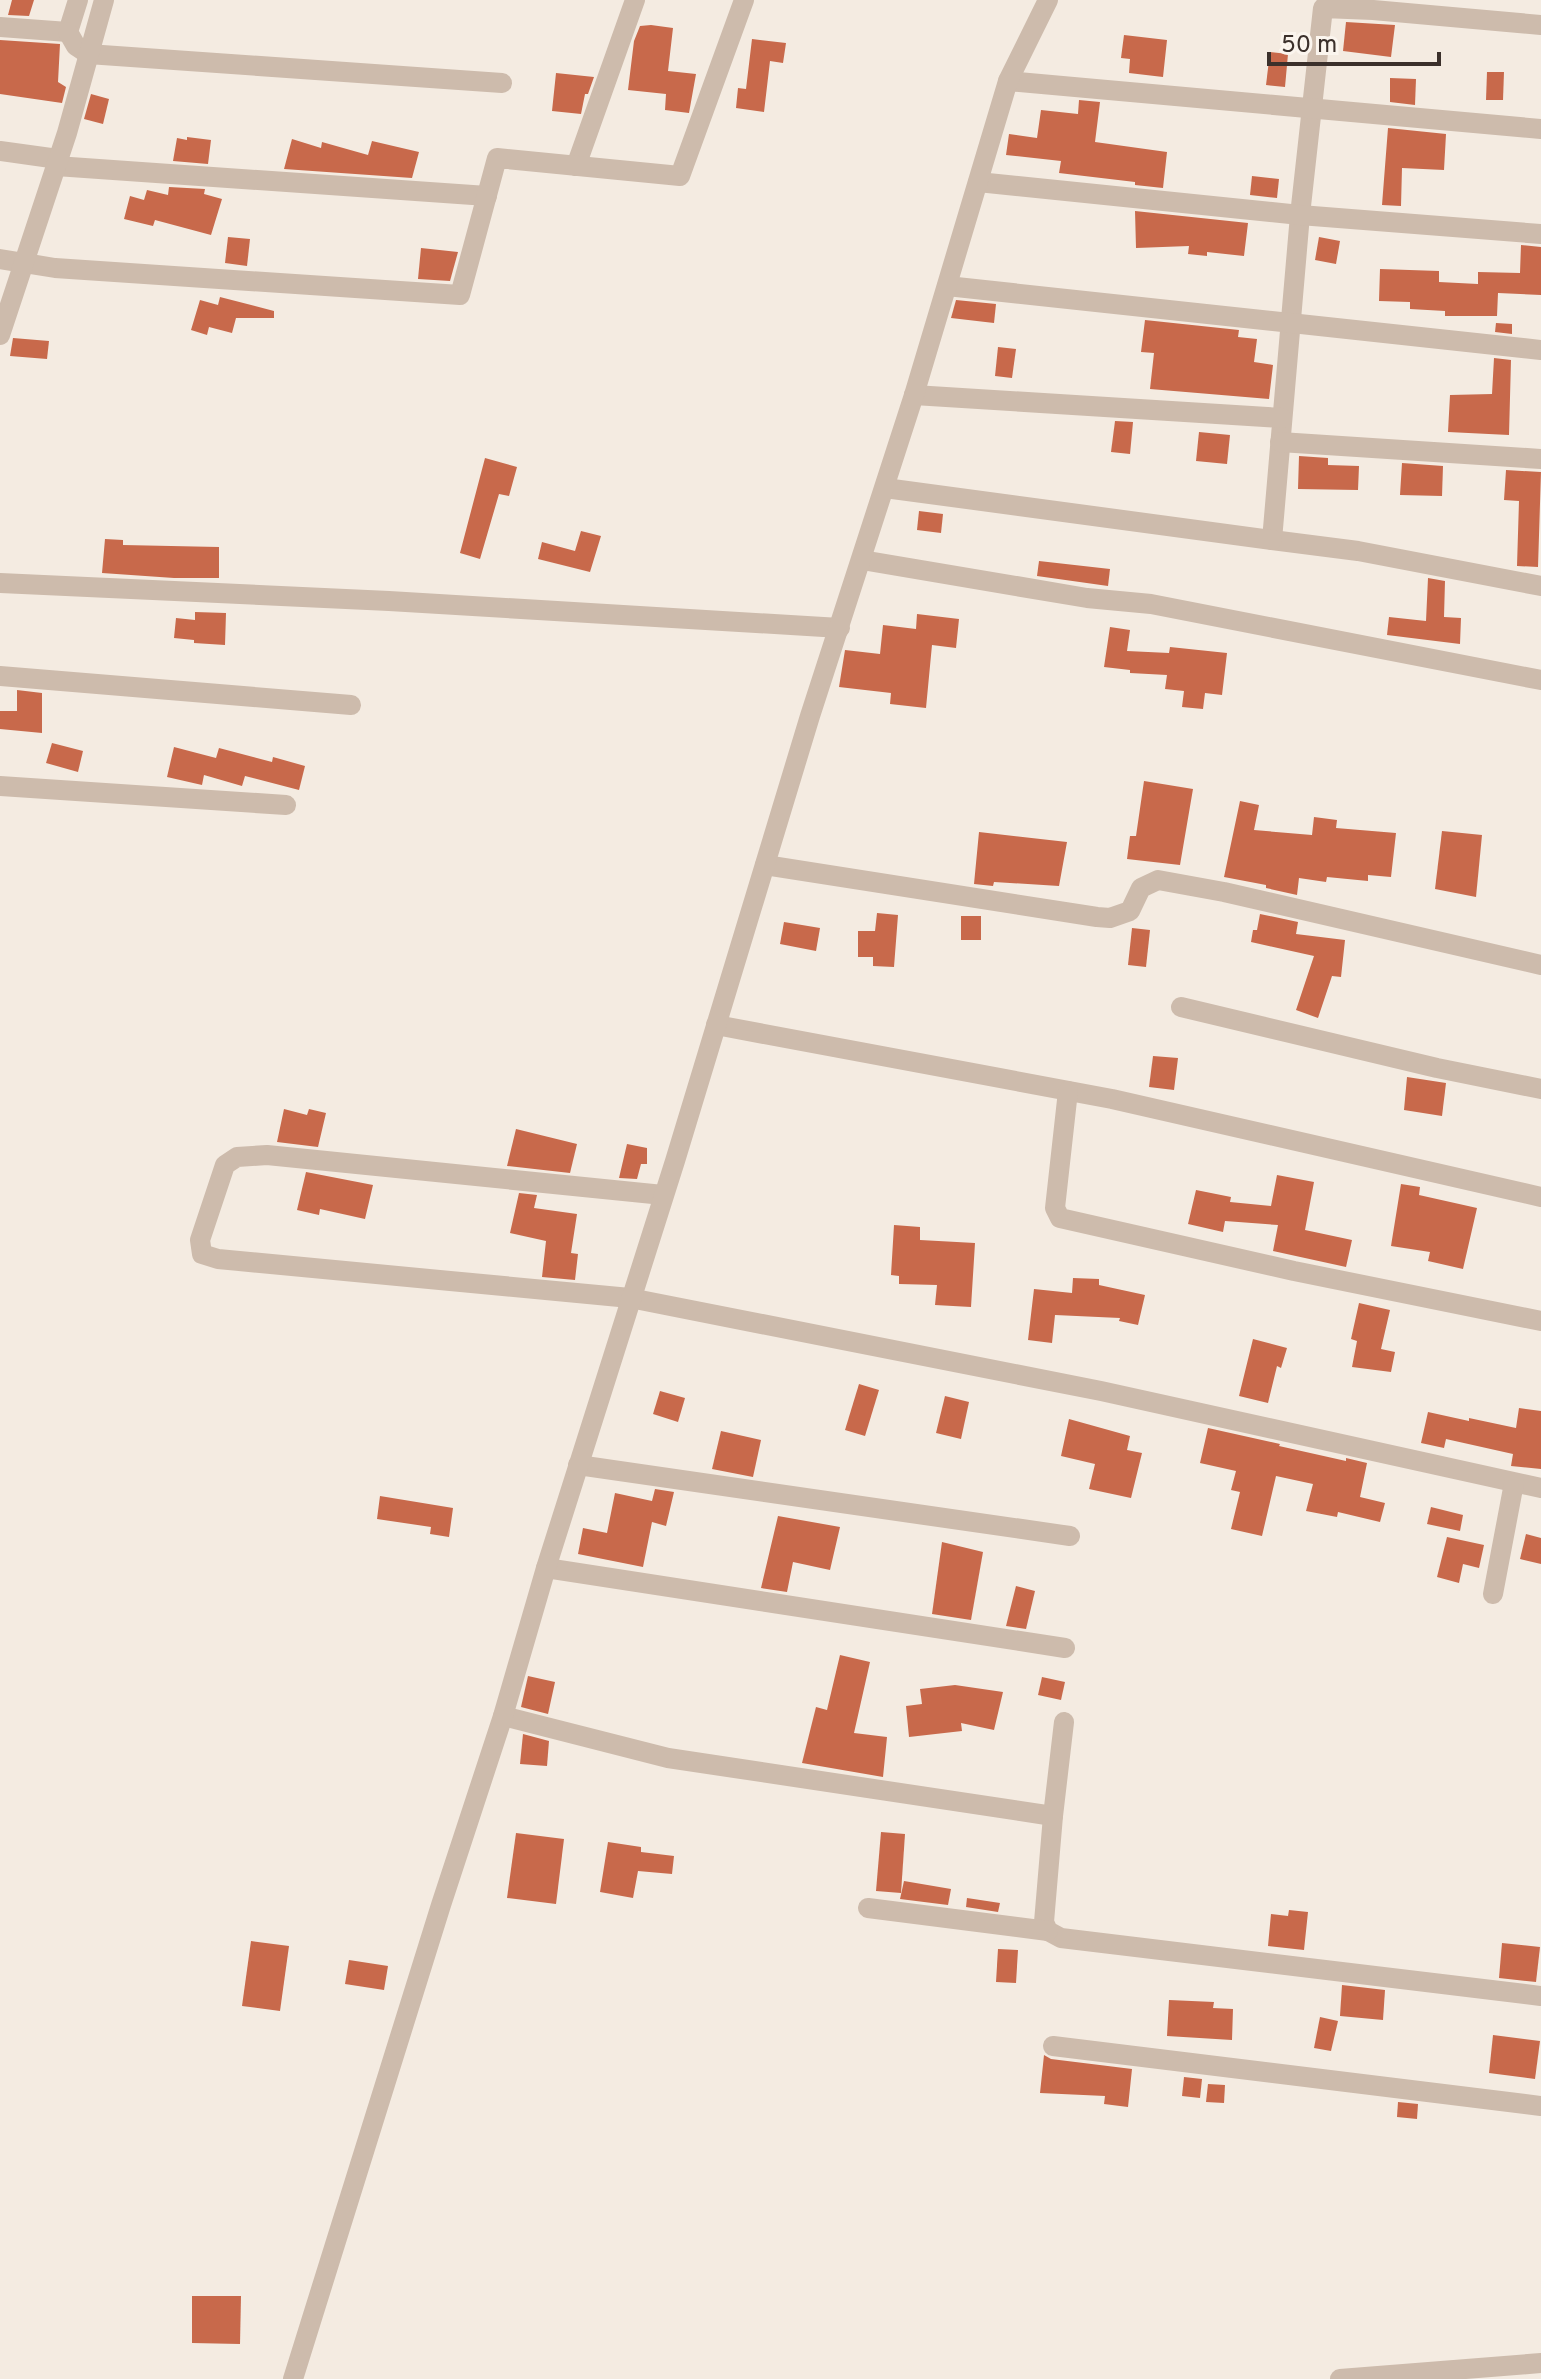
<svg xmlns="http://www.w3.org/2000/svg" width="1541" height="2379" font-family="Overpass,sans-serif">
	<style>
		.building { fill: #c8694b }
		.lines { fill: none; stroke-linecap: round; stroke-linejoin: round }
		.minor { stroke: #cdbbac; stroke-width: 20 }
	</style>
	<rect width="100%" height="100%" fill="#f4ebe1"/>
	<g class="building">
		<polygon points="12,0 34,0 29,16 8,15"/>
		<polygon points="1346,22 1395,25 1391,57 1343,51"/>
		<polygon points="651,25 673,28 668,71 696,74 689,113 665,110 666,94 628,90 634,41 640,26"/>
		<polygon points="1124,35 1167,40 1163,77 1129,73 1130,59 1121,58"/>
		<polygon points="752,39 786,43 783,63 770,61 764,112 736,108 738,88 746,89"/>
		<polygon points="0,40 60,44 58,82 66,87 62,103 0,94"/>
		<polygon points="1270,52 1288,54 1285,87 1266,85"/>
		<polygon points="1487,72 1504,72 1503,100 1486,100"/>
		<polygon points="556,73 594,77 588,94 585,94 581,114 552,111"/>
		<polygon points="1390,78 1416,79 1415,105 1390,102"/>
		<polygon points="91,94 109,99 103,124 84,119"/>
		<polygon points="1079,100 1100,102 1095,142 1167,152 1163,188 1135,185 1135,182 1059,173 1061,161 1006,155 1009,134 1037,138 1041,110 1078,114"/>
		<polygon points="1388,128 1446,134 1444,170 1402,168 1401,206 1382,205"/>
		<polygon points="187,137 211,140 208,164 173,161 177,138 187,140"/>
		<polygon points="292,139 321,148 322,142 368,155 372,141 419,152 412,178 284,169"/>
		<polygon points="1252,176 1279,179 1277,198 1250,195"/>
		<polygon points="169,187 205,189 204,194 222,199 211,235 155,220 153,226 124,219 130,196 144,200 147,190 168,195"/>
		<polygon points="1135,211 1248,223 1244,256 1207,252 1207,256 1188,254 1189,246 1136,248"/>
		<polygon points="228,237 250,239 247,266 225,263"/>
		<polygon points="1319,237 1340,241 1336,264 1315,260"/>
		<polygon points="1521,245 1541,247 1541,295 1498,293 1497,316 1445,316 1445,311 1410,309 1410,302 1379,301 1380,269 1439,271 1439,282 1478,284 1478,272 1520,273"/>
		<polygon points="421,248 458,252 450,281 418,279"/>
		<polygon points="220,297 274,311 274,318 236,318 232,333 209,327 207,335 191,330 200,300 218,305"/>
		<polygon points="956,300 996,304 994,323 951,318"/>
		<polygon points="1145,320 1239,330 1238,337 1257,339 1254,362 1273,365 1269,399 1150,389 1154,353 1141,352"/>
		<polygon points="1496,323 1512,324 1512,334 1495,332"/>
		<polygon points="13,338 49,341 47,359 10,356"/>
		<polygon points="998,347 1016,349 1012,378 995,376"/>
		<polygon points="1494,358 1511,360 1509,435 1448,432 1450,395 1492,394"/>
		<polygon points="1115,421 1133,422 1130,454 1111,452"/>
		<polygon points="1199,432 1230,435 1227,464 1196,461"/>
		<polygon points="1299,456 1328,458 1328,465 1359,466 1358,490 1298,489"/>
		<polygon points="485,458 517,467 509,496 499,494 480,559 460,553"/>
		<polygon points="1402,463 1443,466 1442,496 1400,495"/>
		<polygon points="1506,470 1541,472 1538,567 1517,566 1519,501 1504,500"/>
		<polygon points="919,511 943,514 941,533 917,530"/>
		<polygon points="581,531 601,536 590,572 538,559 542,542 575,551"/>
		<polygon points="105,539 123,540 123,545 219,547 219,578 174,578 102,573"/>
		<polygon points="1039,561 1110,569 1108,586 1037,576"/>
		<polygon points="1428,578 1445,581 1444,617 1461,618 1460,644 1387,635 1389,617 1426,621"/>
		<polygon points="195,612 226,613 225,645 194,643 194,640 174,638 176,618 195,620"/>
		<polygon points="917,614 959,619 956,648 932,645 926,708 890,704 891,693 839,687 845,650 880,654 883,625 916,629"/>
		<polygon points="1110,627 1130,630 1127,651 1169,653 1170,647 1227,653 1222,695 1205,693 1203,709 1182,707 1184,691 1165,689 1167,675 1130,673 1130,670 1104,667"/>
		<polygon points="17,690 42,693 42,733 0,729 0,711 17,711"/>
		<polygon points="52,743 83,751 78,772 46,763"/>
		<polygon points="174,747 216,758 219,748 272,762 273,757 305,766 299,790 245,776 242,786 204,775 202,785 167,777"/>
		<polygon points="1144,781 1193,789 1180,865 1127,859 1130,836 1136,836"/>
		<polygon points="1240,801 1259,805 1254,830 1312,835 1314,817 1337,820 1336,828 1396,833 1391,877 1368,875 1368,881 1327,877 1326,882 1299,878 1297,895 1266,888 1266,885 1224,877"/>
		<polygon points="1442,831 1482,835 1476,897 1435,889"/>
		<polygon points="979,832 1067,842 1059,886 994,882 993,886 974,884"/>
		<polygon points="877,913 898,915 894,967 873,966 873,957 858,957 858,931 875,931"/>
		<polygon points="1260,914 1298,922 1296,934 1345,940 1341,977 1332,976 1318,1018 1296,1010 1314,956 1251,942 1253,930 1257,930"/>
		<rect x="961" y="916" width="20" height="24"/>
		<polygon points="784,922 820,928 816,951 780,944"/>
		<polygon points="1132,928 1150,930 1146,967 1128,965"/>
		<polygon points="1153,1056 1178,1058 1174,1090 1149,1087"/>
		<polygon points="1407,1077 1446,1083 1442,1116 1404,1110"/>
		<polygon points="284,1109 307,1115 309,1109 326,1113 318,1147 277,1142"/>
		<polygon points="516,1129 577,1144 570,1173 507,1166"/>
		<polygon points="627,1144 647,1148 647,1164 641,1164 637,1179 619,1178"/>
		<polygon points="306,1172 373,1185 365,1219 320,1209 319,1215 297,1210"/>
		<polygon points="1277,1175 1314,1182 1305,1230 1352,1240 1346,1267 1273,1251 1278,1225 1225,1221 1223,1232 1188,1224 1196,1190 1231,1197 1230,1202 1271,1206"/>
		<polygon points="1401,1184 1420,1187 1419,1195 1477,1208 1463,1269 1428,1261 1430,1252 1391,1246"/>
		<polygon points="519,1193 537,1195 534,1208 577,1214 571,1253 578,1254 575,1280 542,1277 546,1241 510,1233"/>
		<polygon points="894,1225 920,1227 920,1240 975,1243 971,1307 935,1305 937,1285 899,1284 899,1276 891,1275"/>
		<polygon points="1073,1278 1099,1279 1099,1285 1145,1295 1138,1325 1119,1321 1120,1318 1055,1315 1052,1343 1028,1340 1034,1289 1072,1293"/>
		<polygon points="1359,1303 1390,1310 1381,1349 1395,1352 1391,1372 1352,1367 1357,1341 1351,1339"/>
		<polygon points="1253,1339 1287,1348 1281,1368 1277,1366 1268,1403 1239,1396"/>
		<polygon points="859,1384 879,1390 865,1436 845,1430"/>
		<polygon points="660,1391 685,1398 678,1422 653,1414"/>
		<polygon points="945,1396 969,1402 961,1439 936,1433"/>
		<polygon points="1519,1408 1541,1411 1541,1469 1511,1466 1513,1454 1446,1439 1444,1448 1421,1443 1428,1412 1469,1421 1469,1418 1516,1428"/>
		<polygon points="1069,1419 1130,1436 1127,1450 1142,1453 1131,1498 1089,1489 1095,1464 1061,1456"/>
		<polygon points="1208,1428 1280,1444 1279,1446 1346,1461 1346,1458 1367,1463 1360,1497 1385,1503 1380,1522 1338,1512 1337,1517 1306,1511 1313,1484 1276,1476 1262,1536 1231,1529 1240,1492 1231,1490 1236,1471 1200,1463"/>
		<polygon points="721,1431 761,1440 753,1477 712,1469"/>
		<polygon points="655,1489 674,1492 666,1526 652,1522 643,1567 578,1554 583,1528 607,1533 615,1493 652,1501"/>
		<polygon points="380,1496 453,1508 449,1537 430,1534 431,1527 377,1519"/>
		<polygon points="1431,1507 1463,1515 1460,1531 1427,1524"/>
		<polygon points="778,1516 840,1527 830,1570 793,1562 787,1592 761,1588"/>
		<polygon points="1526,1534 1541,1538 1541,1564 1520,1559"/>
		<polygon points="1447,1537 1484,1545 1479,1568 1463,1564 1459,1583 1437,1577"/>
		<polygon points="942,1542 983,1552 971,1620 932,1614"/>
		<polygon points="1016,1586 1035,1591 1026,1629 1006,1626"/>
		<polygon points="840,1655 870,1662 854,1733 887,1737 883,1777 802,1763 816,1707 827,1710"/>
		<polygon points="528,1676 555,1682 548,1714 521,1707"/>
		<polygon points="1042,1677 1065,1682 1061,1700 1038,1695"/>
		<polygon points="955,1685 1003,1692 994,1730 961,1723 962,1731 909,1737 906,1706 922,1704 920,1689"/>
		<polygon points="523,1734 549,1741 547,1766 520,1764"/>
		<polygon points="881,1832 905,1834 901,1893 876,1891"/>
		<polygon points="516,1833 564,1839 556,1904 507,1898"/>
		<polygon points="608,1842 641,1847 641,1852 674,1856 672,1874 638,1871 633,1898 600,1892"/>
		<polygon points="904,1881 951,1889 948,1905 900,1899"/>
		<polygon points="967,1898 1000,1903 998,1912 966,1907"/>
		<polygon points="1289,1910 1308,1912 1304,1950 1268,1946 1271,1914 1288,1916"/>
		<polygon points="251,1941 289,1946 280,2011 242,2006"/>
		<polygon points="1502,1943 1540,1947 1536,1982 1499,1978"/>
		<polygon points="998,1949 1018,1950 1016,1983 996,1982"/>
		<polygon points="349,1960 388,1966 384,1990 345,1984"/>
		<polygon points="1342,1985 1385,1990 1383,2020 1340,2016"/>
		<polygon points="1169,2000 1214,2002 1213,2008 1233,2009 1232,2040 1167,2036"/>
		<polygon points="1320,2017 1338,2021 1331,2051 1314,2048"/>
		<polygon points="1493,2035 1540,2041 1535,2079 1489,2073"/>
		<polygon points="1044,2055 1051,2059 1132,2069 1128,2107 1104,2104 1105,2096 1040,2093"/>
		<polygon points="1184,2077 1202,2079 1200,2098 1182,2096"/>
		<polygon points="1208,2084 1225,2085 1224,2103 1206,2102"/>
		<polygon points="1398,2102 1418,2104 1417,2119 1397,2117"/>
		<polygon points="192,2296 241,2296 240,2344 192,2343"/>
	</g>
	<g class="lines">
		<g class="minor">
			<polyline points="1541,25 1373,10 1323,8 1300,215 1272,540 1358,551 1541,586"/>
			<polyline points="0,27 68,32 78,0"/>
			<polyline points="68,32 76,46 88,54 502,83"/>
			<polyline points="1008,81 1541,129"/>
			<polyline points="0,151 58,159"/>
			<polyline points="56,166 487,196"/>
			<polyline points="576,166 635,0"/>
			<polyline points="978,182 1300,215 1541,234"/>
			<polyline points="0,259 55,268 460,295 497,158 680,176 744,0"/>
			<polyline points="947,286 1541,350"/>
			<polyline points="0,335 67,133 104,0"/>
			<polyline points="914,395 1282,418"/>
			<polyline points="1280,442 1541,459"/>
			<polyline points="885,488 1272,540"/>
			<polyline points="862,560 1087,598 1151,604 1541,680"/>
			<polyline points="0,583 389,601 840,628"/>
			<polyline points="0,676 351,705"/>
			<polyline points="0,786 286,805"/>
			<polyline points="765,865 1097,917 1110,918 1130,911 1141,888 1158,880 1224,892 1541,965"/>
			<polyline points="1181,1007 1437,1068 1541,1089"/>
			<polyline points="716,1025 1112,1099 1541,1197"/>
			<polyline points="1068,1091 1055,1208 1060,1218 1294,1271 1541,1321"/>
			<polyline points="663,1195 267,1155 237,1157 225,1165 200,1240 202,1254 218,1259 630,1298 1101,1391 1541,1488"/>
			<polyline points="578,1465 1070,1536"/>
			<polyline points="546,1568 1065,1648"/>
			<polyline points="1493,1594 1514,1483"/>
			<polyline points="503,1716 668,1758 1053,1816"/>
			<polyline points="1064,1722 1053,1816 1044,1922 1048,1931 1061,1938 1541,1996"/>
			<polyline points="868,1908 1048,1931"/>
			<polyline points="1053,2046 1541,2106"/>
			<polyline points="293,2379 441,1905 503,1716 546,1568 675,1161 810,716 914,395 1008,81 1048,0"/>
			<polyline points="1340,2379 1541,2363"/>
		</g>
	</g>
	<path d="M1269 52v12h170v-12" fill="none" stroke="#3b302b" stroke-width="4"/>
	<text x="1281" y="52" font-size="24" fill="#3b302b" stroke="#fbf5ee" stroke-width="6" paint-order="stroke">50 m</text>
</svg>
